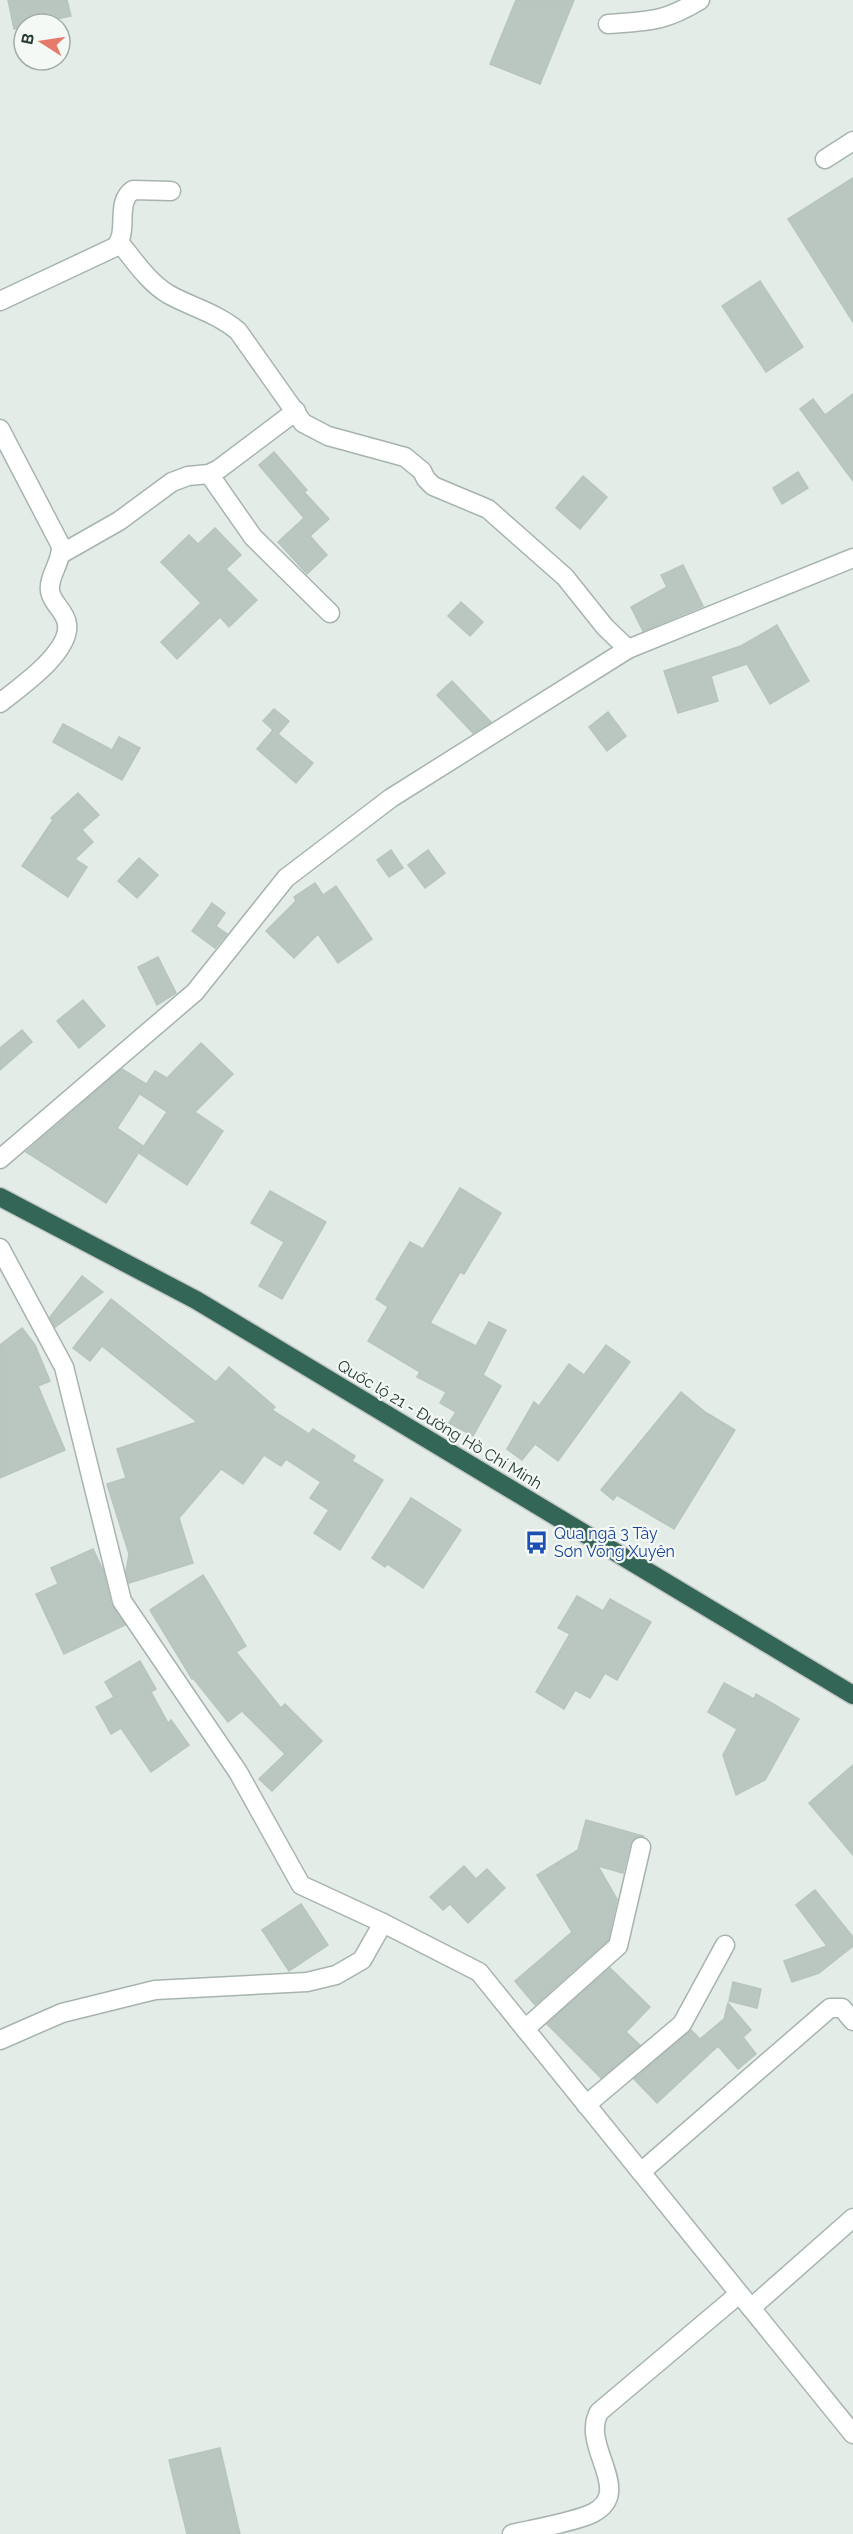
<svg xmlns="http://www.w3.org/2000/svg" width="853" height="2534" font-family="Raleway,sans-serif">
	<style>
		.building { fill: #bac7c1; stroke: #b7c5be; stroke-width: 1.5 }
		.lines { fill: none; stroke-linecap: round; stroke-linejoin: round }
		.minor-casing { stroke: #a7b4ae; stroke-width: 21 }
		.highway-casing { stroke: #c2c8c6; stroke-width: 21 }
		.minor { stroke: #fff; stroke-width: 18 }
		.highway { stroke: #346657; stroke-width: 18 }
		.labels { text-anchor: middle; stroke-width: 4.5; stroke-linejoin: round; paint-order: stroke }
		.street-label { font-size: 16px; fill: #253c34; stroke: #f5f9f6 }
		.transit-label { font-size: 16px; fill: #164399; stroke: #f5f9f6; text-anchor: start }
	</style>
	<rect width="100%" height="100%" fill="#e4ece8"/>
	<g class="building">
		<polygon points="8,0 67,0 71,16 35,24 24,24 24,27 14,29"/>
		<polygon points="516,0 574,0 540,84 490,64"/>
		<polygon points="853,178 853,322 788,219"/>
		<polygon points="760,281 803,347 766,372 722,306"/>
		<polygon points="853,394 853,481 800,409 813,399 825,415"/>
		<polygon points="274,452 307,490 304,492 329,519 310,536 327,555 307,574 278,542 304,518 259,465"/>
		<polygon points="798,472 808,488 782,504 773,488"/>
		<polygon points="583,476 607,497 580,529 556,508"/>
		<polygon points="215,528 241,555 226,569 257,600 229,627 220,617 177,659 161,642 201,603 161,562 189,535 198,544"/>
		<polygon points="683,565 703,606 643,631 631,607 667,587 661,575"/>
		<polygon points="461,602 483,622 470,636 448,616"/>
		<polygon points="777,625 809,681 770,704 747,664 711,676 718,701 678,713 664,671 741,646"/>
		<polygon points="452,681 491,722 473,733 437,695"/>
		<polygon points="274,709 289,721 278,734 313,763 296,783 257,749 273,730 263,721"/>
		<polygon points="608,712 626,736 607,751 589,727"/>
		<polygon points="63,724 112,750 119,737 140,748 122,780 53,742"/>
		<polygon points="78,793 99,815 82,830 93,842 75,859 87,867 68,897 22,866 53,820 51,818"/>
		<polygon points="391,850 403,868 389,877 377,860"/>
		<polygon points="428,850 445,873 425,888 408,865"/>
		<polygon points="139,858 158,875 137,898 118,881"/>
		<polygon points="315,883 323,895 336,886 372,939 338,963 318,934 294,958 266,931 296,901 294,897"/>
		<polygon points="212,903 225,913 216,926 227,934 215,948 192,931"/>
		<polygon points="158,957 176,993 157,1005 138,967"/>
		<polygon points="83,1000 105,1026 79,1048 57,1021"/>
		<polygon points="22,1030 32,1042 0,1070 0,1048"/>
		<polygon points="201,1043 233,1074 195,1112 223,1131 187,1185 139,1153 167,1112 140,1094 155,1071 167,1078"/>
		<polygon points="122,1069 146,1084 117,1128 143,1146 106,1203 26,1152"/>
		<polygon points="460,1188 501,1213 464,1274 460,1272 430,1323 476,1346 489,1322 506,1330 483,1375 501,1386 473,1436 449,1423 456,1412 440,1403 446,1392 417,1377 420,1372 368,1341 388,1307 376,1299 410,1242 423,1249"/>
		<polygon points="270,1191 326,1222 282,1299 259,1286 284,1242 251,1223"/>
		<polygon points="82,1276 103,1292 55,1327 50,1317"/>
		<polygon points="111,1299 216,1382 229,1367 275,1407 272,1410 309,1434 313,1429 355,1456 352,1461 383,1480 340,1550 314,1533 329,1510 310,1498 321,1482 286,1459 281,1466 264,1455 243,1484 221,1469 179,1518 193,1563 129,1583 126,1571 129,1554 107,1484 126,1478 117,1449 197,1422 102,1346 90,1361 73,1348"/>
		<polygon points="22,1328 35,1345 50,1381 38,1386 65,1450 0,1478 0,1345"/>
		<polygon points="606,1345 630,1362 558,1461 535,1444 522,1460 507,1449 534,1402 539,1406 569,1364 584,1375"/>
		<polygon points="681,1392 705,1412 735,1430 674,1529 617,1495 613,1500 601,1490"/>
		<polygon points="411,1498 461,1530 423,1588 387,1564 385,1567 372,1558"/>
		<polygon points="93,1549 103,1570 111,1604 125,1625 64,1654 36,1594 58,1584 51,1568"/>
		<polygon points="203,1575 246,1646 236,1652 281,1708 285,1704 322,1741 272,1791 259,1779 285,1754 242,1711 228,1722 193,1678 192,1679 150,1610"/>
		<polygon points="577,1596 603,1611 610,1599 651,1622 617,1680 605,1673 590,1698 575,1690 564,1709 536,1692 570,1634 558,1628"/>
		<polygon points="140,1661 156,1689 151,1692 168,1723 171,1720 189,1745 151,1772 121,1728 111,1734 96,1707 114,1697 105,1682"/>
		<polygon points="724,1683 754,1699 756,1694 799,1719 765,1780 736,1795 723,1755 737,1729 708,1712"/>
		<polygon points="853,1765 853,1855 809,1803"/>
		<polygon points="586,1820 643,1836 633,1839 630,1844 623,1873 598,1866 617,1899 608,1940 535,2005 515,1981 572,1932 537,1875 578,1850"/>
		<polygon points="464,1866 476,1879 487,1869 505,1888 468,1923 450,1904 443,1910 430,1897"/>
		<polygon points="815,1890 853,1937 853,1946 819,1973 792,1982 784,1961 827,1946 796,1905"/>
		<polygon points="301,1904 328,1945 289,1971 262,1930"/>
		<polygon points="610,1968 650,2007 626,2032 640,2045 601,2078 547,2024"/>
		<polygon points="733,1982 761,1989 757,2008 729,2001"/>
		<polygon points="728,2003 751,2030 743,2037 756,2054 738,2069 718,2046 657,2103 634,2079 691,2030 700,2039 724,2019"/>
		<polygon points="220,2448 240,2534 187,2534 169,2460"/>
	</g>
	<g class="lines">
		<defs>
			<g id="minor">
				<path d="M608 24C649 21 664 22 700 0"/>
				<polyline points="825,159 853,141"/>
				<path d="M119 242C134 260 148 282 168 294 191 307 217 313 238 331L303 423 328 436 405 457 422 471 426 479 433 486 488 509 565 577 605 627 628 649"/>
				<path d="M0 301 115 247C130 232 114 203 133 190L171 191"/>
				<path d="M0 429 61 546C62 562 48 576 50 591 52 604 65 610 67 624 71 652 20 687 0 703"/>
				<polyline points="209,474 253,537 330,613"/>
				<polyline points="61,554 119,521 172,482 188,476 209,474 219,469 296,411"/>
				<polyline points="0,1159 195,992 286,878 391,798 628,649 853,558"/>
				<polyline points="0,1248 64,1367 122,1601 238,1772 301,1885 383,1923 479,1972 853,2434"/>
				<polyline points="525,2029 618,1946 641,1847"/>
				<polyline points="0,2040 62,2013 155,1990 307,1982 336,1975 362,1960 383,1923"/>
				<polyline points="586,2105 682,2024 725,1945"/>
				<polyline points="641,2172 830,2008 842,2008 853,2021"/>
				<polyline points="751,2308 853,2218"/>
				<path d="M512 2534C533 2529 575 2522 593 2513 635 2491 580 2447 599 2412L739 2294"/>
			</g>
			<polyline id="highway" points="0,1197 196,1300 853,1695"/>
		</defs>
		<use href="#minor" class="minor-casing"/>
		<use href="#highway" class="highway-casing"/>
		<use href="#minor" class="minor"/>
		<use href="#highway" class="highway"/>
	</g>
	<defs>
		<symbol id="bus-bare" viewBox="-9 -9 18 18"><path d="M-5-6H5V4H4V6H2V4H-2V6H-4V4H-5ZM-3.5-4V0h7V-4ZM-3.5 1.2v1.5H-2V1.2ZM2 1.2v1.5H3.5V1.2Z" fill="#1a4fb4" stroke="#f5f9f6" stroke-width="2.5" paint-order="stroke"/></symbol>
	</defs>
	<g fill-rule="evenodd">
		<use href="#bus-bare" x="520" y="1526" width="33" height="33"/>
	</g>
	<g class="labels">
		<g class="street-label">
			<text transform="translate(440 1424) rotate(31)" y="6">Quốc lộ 21 - Đường Hồ Chí Minh</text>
		</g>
		<g class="transit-label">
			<text x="554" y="1539">Qua ngã 3 Tây<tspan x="554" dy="18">Sơn Võng Xuyên</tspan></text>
		</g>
	</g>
	<g transform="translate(42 42) rotate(282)"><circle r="28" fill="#f5f9f6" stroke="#a2ada8" stroke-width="1.5"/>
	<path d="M0-4.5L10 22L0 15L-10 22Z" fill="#e57c69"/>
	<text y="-9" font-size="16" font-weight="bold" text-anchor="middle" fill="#253c34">B</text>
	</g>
</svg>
